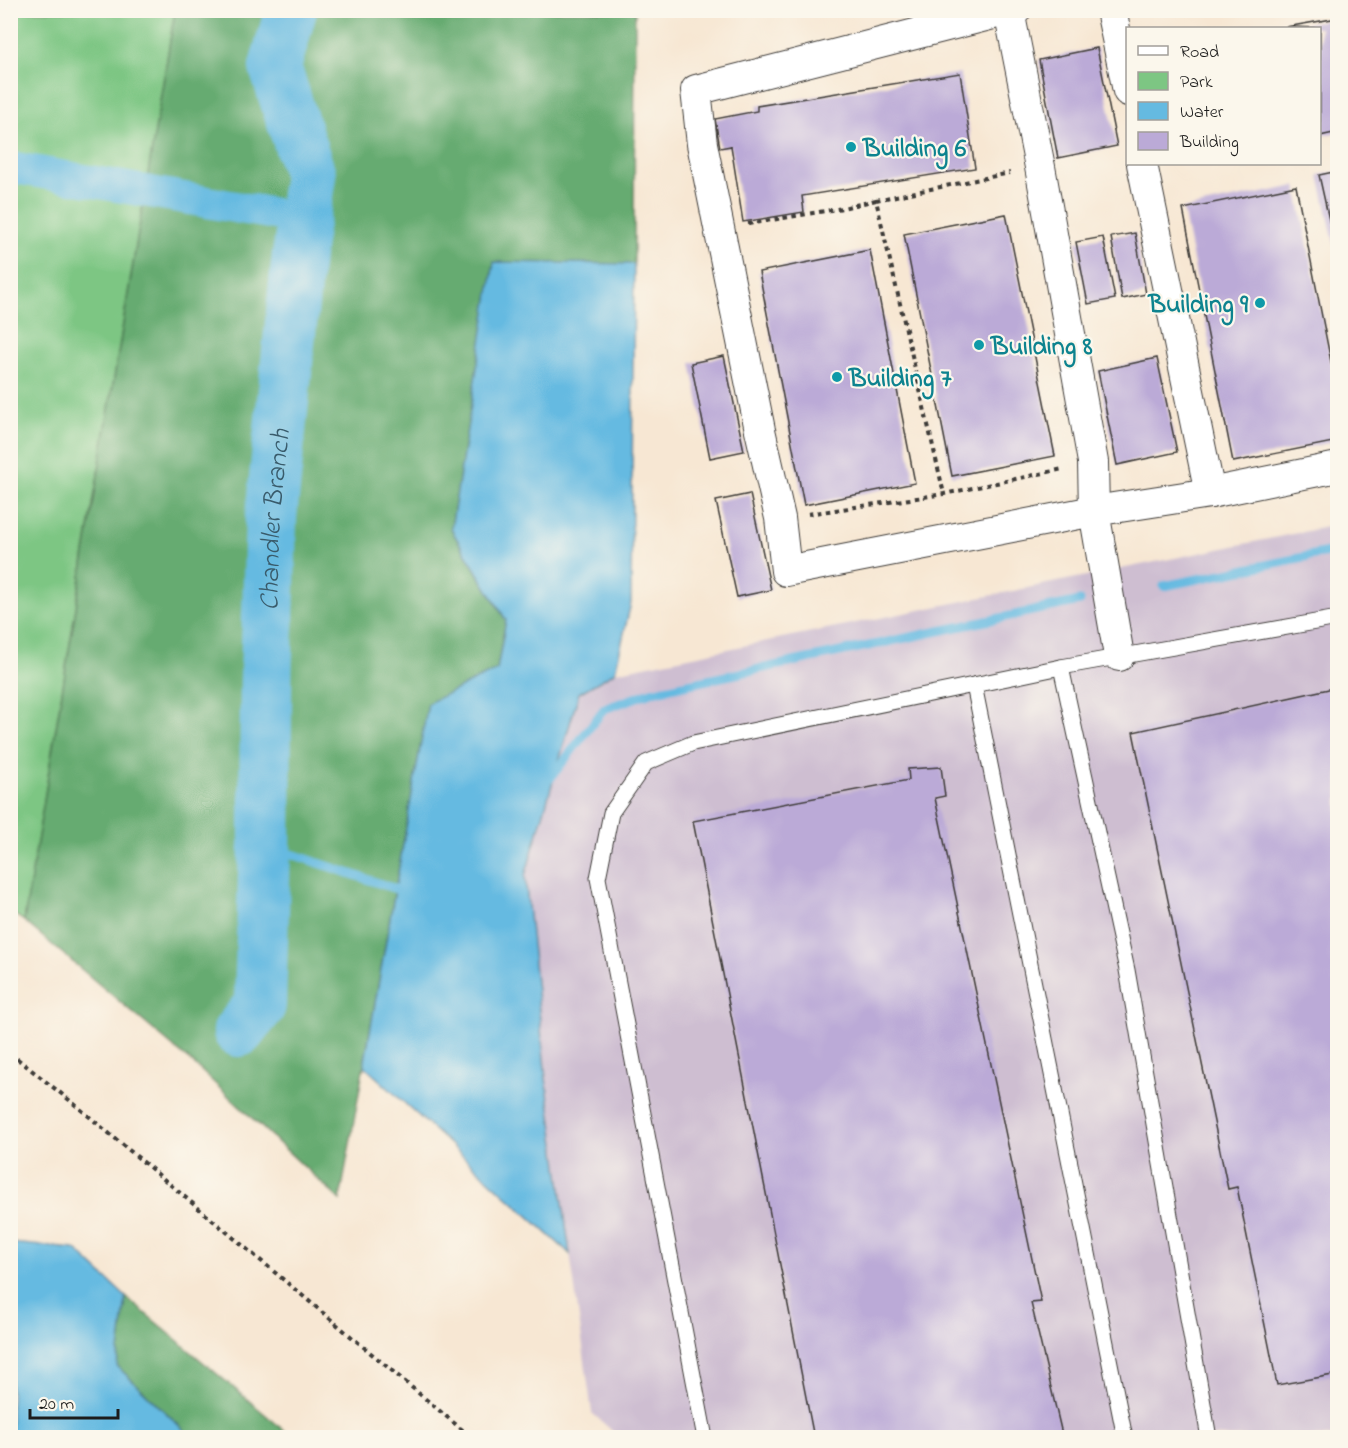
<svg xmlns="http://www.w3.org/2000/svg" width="1348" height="1448" font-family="'Indie Flower',sans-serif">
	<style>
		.industrial { fill: #cebed1 }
		.green { fill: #7dc683; stroke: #4c7150; stroke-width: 1.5 }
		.forest { fill: #66ab71; stroke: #416446; stroke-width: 1.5 }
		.water { fill: #65bae1; stroke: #406b7e; stroke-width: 1.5 }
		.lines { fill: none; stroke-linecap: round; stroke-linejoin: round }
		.stream { stroke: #65bae1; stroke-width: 9 }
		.canal { stroke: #65bae1; stroke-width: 32 }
		.river { stroke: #65bae1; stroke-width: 52 }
		.building { fill: #bbaad7 }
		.service-casing { stroke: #3d3a37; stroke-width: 17 }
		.minor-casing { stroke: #3d3a37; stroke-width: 32 }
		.path { stroke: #3d3a37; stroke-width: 4; stroke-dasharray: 4.5 4.5; stroke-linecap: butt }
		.service { stroke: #fff; stroke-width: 15 }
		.minor { stroke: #fff; stroke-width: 30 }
		.culture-dot { fill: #0f9aa8; stroke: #fbf7ec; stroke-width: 2 }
		.labels { text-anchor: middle; stroke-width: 4.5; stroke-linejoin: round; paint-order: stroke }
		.culture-label { font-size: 26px; font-weight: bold; fill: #0d838f; stroke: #fbf7ec; text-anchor: start }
		.water-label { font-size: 27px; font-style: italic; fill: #395b6b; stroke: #fbf7ec }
	</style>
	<rect width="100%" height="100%" fill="#fbf7ec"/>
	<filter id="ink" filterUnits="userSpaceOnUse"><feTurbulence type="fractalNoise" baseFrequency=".0167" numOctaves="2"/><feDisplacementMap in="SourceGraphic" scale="12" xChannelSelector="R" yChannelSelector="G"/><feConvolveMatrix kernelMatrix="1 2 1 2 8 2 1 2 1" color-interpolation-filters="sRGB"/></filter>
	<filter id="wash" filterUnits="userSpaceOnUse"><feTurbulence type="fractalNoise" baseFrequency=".008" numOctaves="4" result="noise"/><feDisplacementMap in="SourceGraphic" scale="24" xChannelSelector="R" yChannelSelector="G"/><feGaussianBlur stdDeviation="1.35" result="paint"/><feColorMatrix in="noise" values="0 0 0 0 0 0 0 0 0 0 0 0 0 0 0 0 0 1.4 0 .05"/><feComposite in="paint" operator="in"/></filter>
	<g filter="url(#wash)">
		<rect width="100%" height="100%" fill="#f7e7d3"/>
		<polygon class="industrial" points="1337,525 1337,1437 619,1437 592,1413 546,1078 525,876 579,693 615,672"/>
		<polygon class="green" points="11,11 175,11 24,921 11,912"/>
		<g class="forest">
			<polygon points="175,11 635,11 634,264 494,263 451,529 506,620 497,670 428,704 340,1200 195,1065 24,921"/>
			<polygon points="126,1297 292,1437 191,1437 117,1366"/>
		</g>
		<g class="water">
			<polygon points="494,262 634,264 631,603 615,672 579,693 525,876 546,1078 570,1254 364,1066 428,703 497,670 506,620 451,529"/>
			<polygon points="11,1243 75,1249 126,1297 117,1366 191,1437 11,1437"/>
		</g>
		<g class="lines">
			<g class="stream">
				<polyline points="1164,586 1338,550"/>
				<polyline points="549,780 604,709 651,692 1080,601"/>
				<polyline points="265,845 405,892"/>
			</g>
			<polyline class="canal" points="10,167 303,219"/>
			<path class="river" id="s1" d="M239 1031 260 1005 265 845 266 681 271 517 298 255 310 175 275 67 291 10"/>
		</g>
		<g id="blocks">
			<g class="building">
				<polygon points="1338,18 1338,132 1320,136 1320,28 1286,27"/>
				<polygon points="1097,48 1117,146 1058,158 1039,60"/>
				<polygon points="960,73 975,168 802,196 804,212 743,222 731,146 720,148 715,119 757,111 757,106"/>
				<polygon points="1338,171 1338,256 1337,256 1319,175"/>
				<polygon points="1296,186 1338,397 1338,441 1233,462 1183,209"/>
				<polygon points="1006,214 1055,456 952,476 904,234"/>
				<polygon points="1135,233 1146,294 1122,299 1111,237"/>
				<polygon points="1103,237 1115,299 1088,304 1076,242"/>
				<polygon points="870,250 915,483 804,505 759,272"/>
				<polygon points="724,356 744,451 710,458 691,363"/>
				<polygon points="1157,358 1177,452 1117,465 1098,371"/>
				<polygon points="750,494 771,590 737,597 716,501"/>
				<polygon points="1338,687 1338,1374 1277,1385 1237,1187 1228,1189 1133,732"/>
				<polygon points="941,767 945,796 935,798 1041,1302 1031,1303 1062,1434 1052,1434 1053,1438 814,1438 693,821 909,780 908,769"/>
			</g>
		</g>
	</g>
	<g filter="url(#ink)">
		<use href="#blocks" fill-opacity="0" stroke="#3d3a37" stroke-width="1.5"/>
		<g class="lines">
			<defs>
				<g id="service">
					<polyline points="974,685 1125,1438"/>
					<polyline points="705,1438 598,878 611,813 646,763 693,743 1061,667"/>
					<polyline points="1209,1438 1127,970 1061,667 1338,618"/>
				</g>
				<g id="minor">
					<polyline points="1009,10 696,90 702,144 760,430 780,518 786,571 1094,511 1093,462 1040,167 1009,11 1016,10"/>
					<polyline points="1111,10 1128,91"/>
					<polyline points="1142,164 1210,493"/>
					<polyline points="1119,656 1094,511 1210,493 1338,467"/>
				</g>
			</defs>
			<use href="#service" class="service-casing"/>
			<use href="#minor" class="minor-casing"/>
			<g class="path">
				<polyline points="876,200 1010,173"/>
				<polyline points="748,224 843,208 876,200 944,494"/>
				<polyline points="808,514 944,494 1063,469"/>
				<polyline points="10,1053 73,1103 472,1438"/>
			</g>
			<use href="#service" class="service"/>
			<use href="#minor" class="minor"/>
		</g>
	</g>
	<g class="culture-dot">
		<circle cx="851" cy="147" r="6"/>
		<circle cx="1260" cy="303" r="6"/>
		<circle cx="979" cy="345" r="6"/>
		<circle cx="837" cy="377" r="6"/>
	</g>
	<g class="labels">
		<g class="culture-label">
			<text x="863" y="156">Building 6</text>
			<text x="1248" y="312" text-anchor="end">Building 9</text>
			<text x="991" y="354">Building 8</text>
			<text x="849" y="386">Building 7</text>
		</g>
		<g class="water-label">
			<text dy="9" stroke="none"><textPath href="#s1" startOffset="519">Chandler Branch</textPath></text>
		</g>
	</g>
	<rect width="1348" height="1448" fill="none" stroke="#fbf7ec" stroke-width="36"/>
	<rect x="1126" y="27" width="195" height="138" fill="#fbf7ec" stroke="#a29f99" stroke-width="1.5"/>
	<rect x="1138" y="46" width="30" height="9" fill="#ffffff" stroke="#a29f99" stroke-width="1.5"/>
	<text x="1180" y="57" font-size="18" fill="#1c1c1c">Road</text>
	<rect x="1138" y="72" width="30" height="18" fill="#7dc683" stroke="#a29f99" stroke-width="1.5"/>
	<text x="1180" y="87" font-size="18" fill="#1c1c1c">Park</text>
	<rect x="1138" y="102" width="30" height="18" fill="#65bae1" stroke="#a29f99" stroke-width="1.5"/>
	<text x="1180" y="117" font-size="18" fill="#1c1c1c">Water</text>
	<rect x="1138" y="132" width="30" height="18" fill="#bbaad7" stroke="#a29f99" stroke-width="1.5"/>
	<text x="1180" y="147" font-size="18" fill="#1c1c1c">Building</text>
	<path d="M30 1409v9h88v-9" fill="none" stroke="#1c1c1c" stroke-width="3"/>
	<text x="39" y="1409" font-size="18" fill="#1c1c1c" stroke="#fbf7ec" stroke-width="4.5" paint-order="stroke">20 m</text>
</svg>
